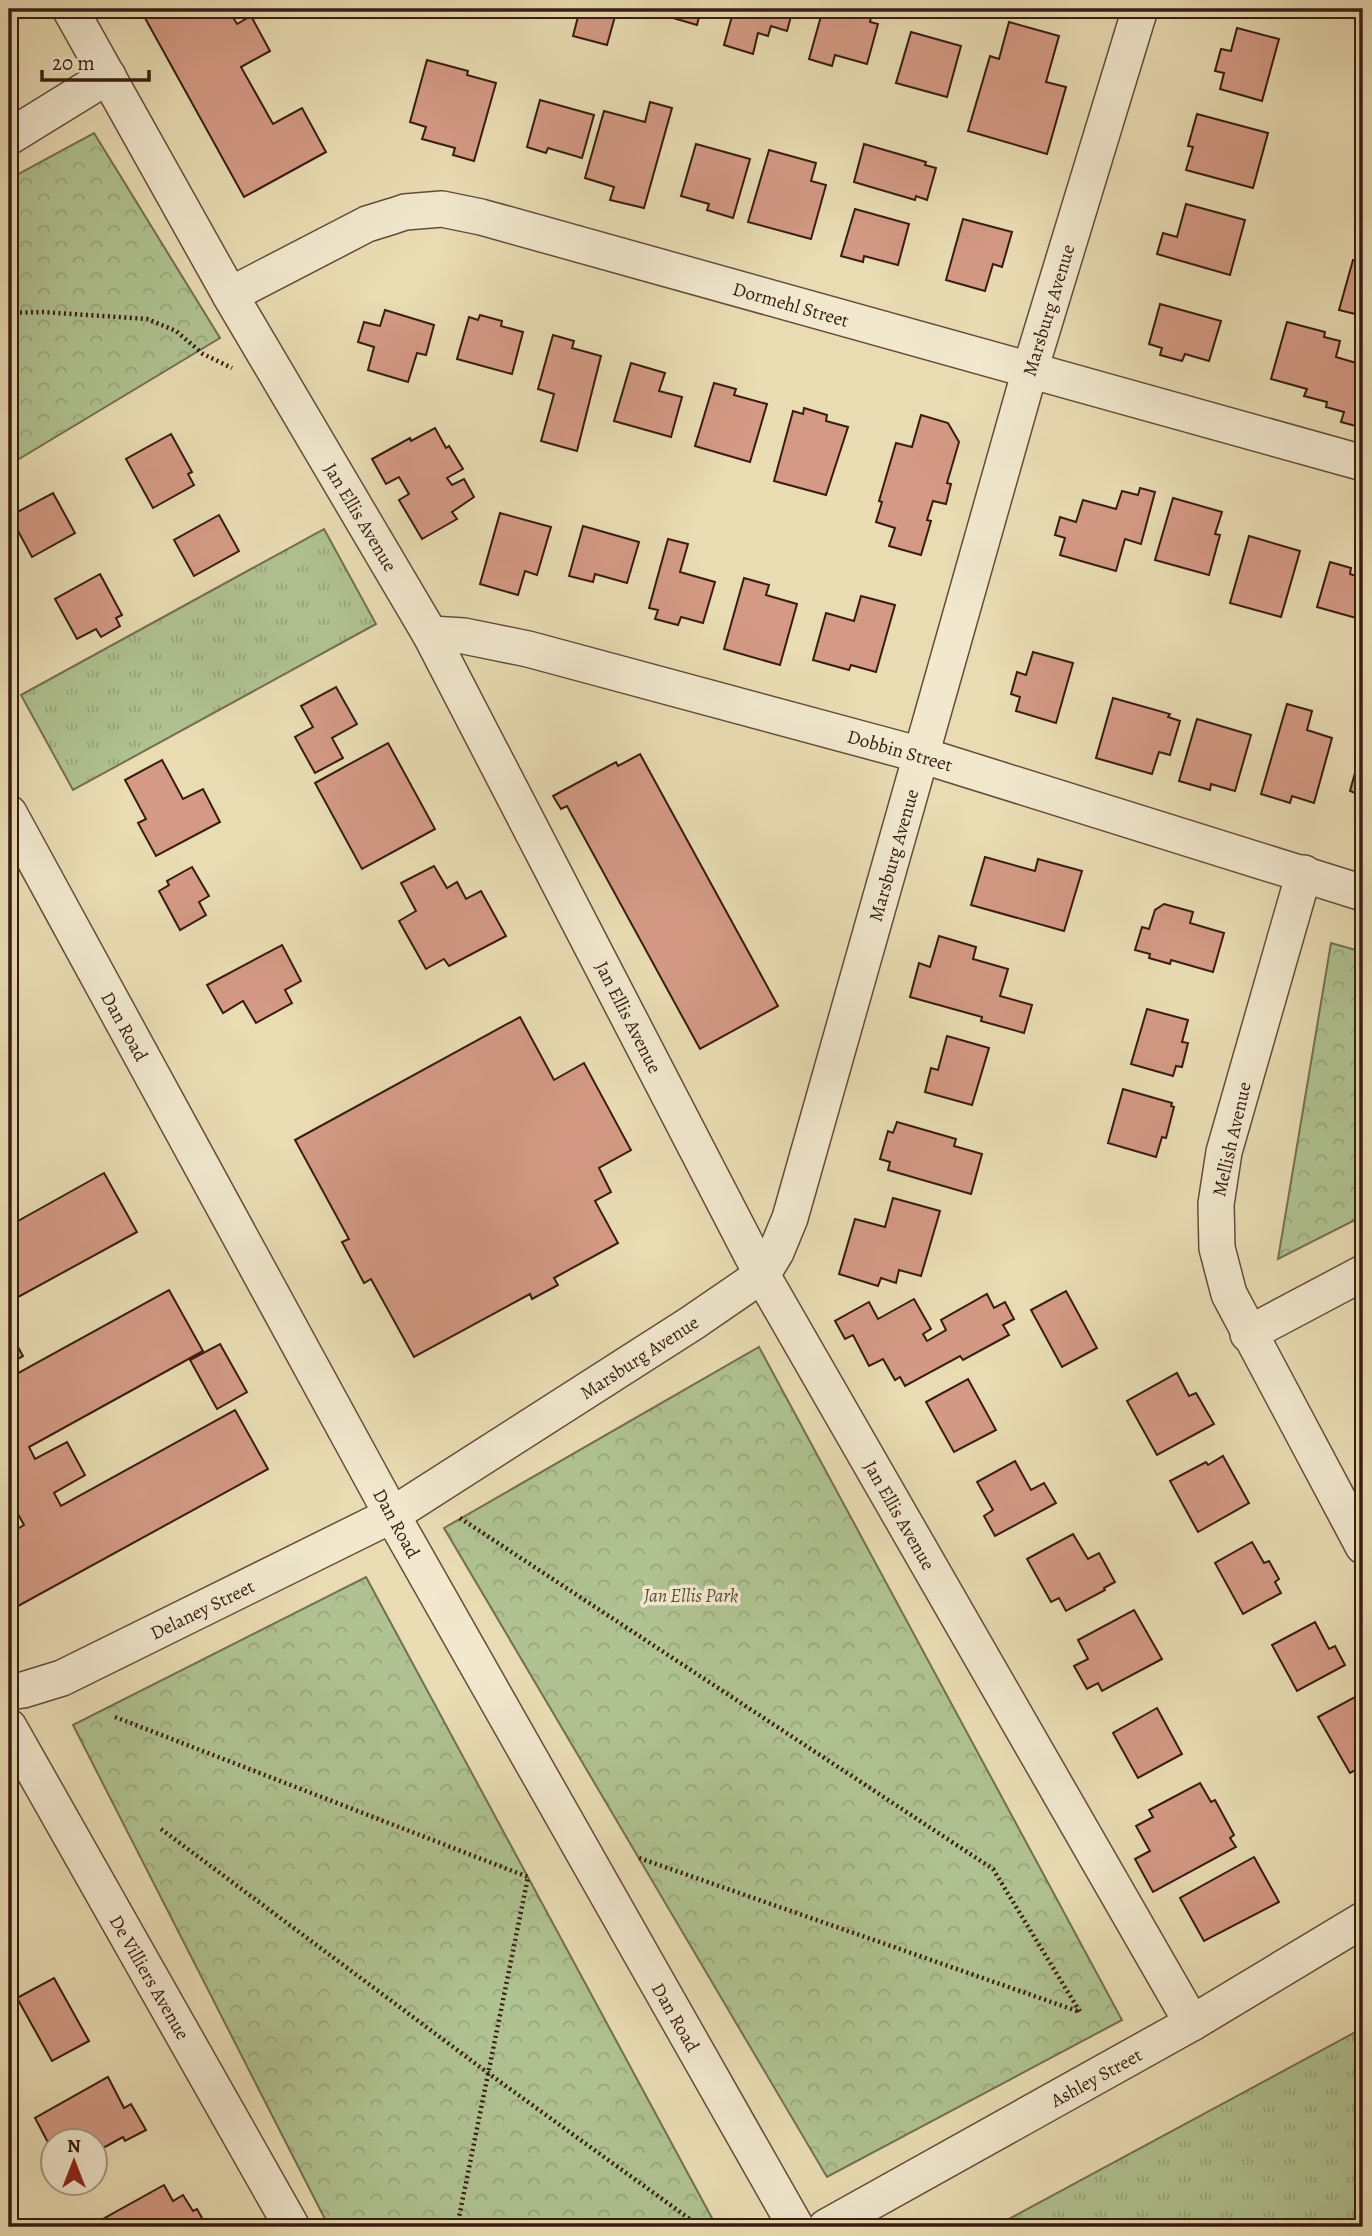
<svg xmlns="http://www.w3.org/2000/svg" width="1372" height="2236" font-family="Alegreya,serif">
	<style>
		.grass { fill: url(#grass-tufts); stroke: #746f52; stroke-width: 2 }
		.park { fill: url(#park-crowns); stroke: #746f52; stroke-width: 2 }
		.building { fill: #d49a85; stroke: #381c12; stroke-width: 2 }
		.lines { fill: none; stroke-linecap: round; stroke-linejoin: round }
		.street-casing { stroke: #644c3a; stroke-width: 38 }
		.path { stroke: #381c12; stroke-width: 4.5; stroke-dasharray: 2 3.5; stroke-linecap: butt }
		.street { stroke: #f1e8ce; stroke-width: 35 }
		.labels { text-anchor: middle; stroke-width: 7; stroke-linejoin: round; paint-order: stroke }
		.street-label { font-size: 19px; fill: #381c12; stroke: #f1e8ce }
		.park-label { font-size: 19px; font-style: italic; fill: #5c4e38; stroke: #f1e8ce }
	</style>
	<defs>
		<pattern id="grass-tufts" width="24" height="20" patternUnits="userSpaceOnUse" patternTransform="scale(1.75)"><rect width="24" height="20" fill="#b0c291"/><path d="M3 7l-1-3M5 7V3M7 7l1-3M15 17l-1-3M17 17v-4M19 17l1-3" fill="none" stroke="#98a67c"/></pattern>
		<pattern id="park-crowns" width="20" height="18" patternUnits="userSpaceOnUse" patternTransform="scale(1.75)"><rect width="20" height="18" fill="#b0c291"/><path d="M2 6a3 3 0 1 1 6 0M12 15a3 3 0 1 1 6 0" fill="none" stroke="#98a67c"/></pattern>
	</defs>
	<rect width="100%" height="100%" fill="#e9dcb3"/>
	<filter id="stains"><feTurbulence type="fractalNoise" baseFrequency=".00286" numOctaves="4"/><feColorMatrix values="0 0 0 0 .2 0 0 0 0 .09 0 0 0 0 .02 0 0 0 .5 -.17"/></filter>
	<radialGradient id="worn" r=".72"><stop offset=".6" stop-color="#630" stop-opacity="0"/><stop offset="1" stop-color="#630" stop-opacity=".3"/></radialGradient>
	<g class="grass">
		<polygon points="324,529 376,624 73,790 21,695"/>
		<polygon points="1363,2028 1363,2227 994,2227"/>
	</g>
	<g class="park">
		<polygon points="94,133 220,338 9,465 9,179"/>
		<polygon points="1331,943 1363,952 1363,1216 1278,1259"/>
		<polygon points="759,1347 1122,2020 827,2177 444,1528"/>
		<polygon points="366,1577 713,2220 703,2227 329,2227 73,1725"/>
	</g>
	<g class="building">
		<polygon points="140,9 228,9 237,24 251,16 270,51 241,67 273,124 302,108 326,152 244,197"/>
		<polygon points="580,9 617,9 607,45 573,36"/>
		<polygon points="649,9 701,9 697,25 649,11"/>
		<polygon points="734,9 793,9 787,31 771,26 768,36 758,33 753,54 724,45"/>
		<polygon points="823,9 873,9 870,22 878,24 867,64 835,55 832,66 809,59"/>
		<polygon points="1009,22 1059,36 1046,82 1066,87 1047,154 968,131 990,56 999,59"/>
		<polygon points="1237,28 1279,39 1262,101 1220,89 1224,73 1215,71 1221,49 1231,51"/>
		<polygon points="911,32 961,46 947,97 896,83"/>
		<polygon points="427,60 468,71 467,75 496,83 474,161 453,155 455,148 422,139 426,127 410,122"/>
		<polygon points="540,100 594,115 582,158 548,148 546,153 527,147"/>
		<polygon points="650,102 672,108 644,208 610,200 614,187 585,178 604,111 645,122"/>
		<polygon points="1197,114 1268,133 1253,188 1186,170 1193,147 1188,146"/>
		<polygon points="696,144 750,159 733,218 707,210 709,204 681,196"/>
		<polygon points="864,144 926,162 925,165 936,168 927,200 916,196 915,200 854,182"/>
		<polygon points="769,150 816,163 811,181 826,185 811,239 748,222"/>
		<polygon points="1186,204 1245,220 1230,275 1157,254 1163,233 1177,237"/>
		<polygon points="855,209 909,224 898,265 864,256 863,262 841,256"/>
		<polygon points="963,219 1012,232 1002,267 993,264 985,291 946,280"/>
		<polygon points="1353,260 1363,263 1363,316 1339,310"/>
		<polygon points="1160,304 1221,321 1209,361 1185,354 1182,361 1160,355 1162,348 1149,344"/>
		<polygon points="385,310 434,325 426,355 417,353 408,382 368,370 374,347 358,342 364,322 380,326"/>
		<polygon points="480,315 502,321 501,326 523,332 512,374 457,359 469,317 478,320"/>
		<polygon points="1287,322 1325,332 1324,337 1340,341 1336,357 1363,365 1363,428 1341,422 1344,412 1326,407 1327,402 1304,396 1307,389 1271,379"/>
		<polygon points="553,335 574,341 572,348 601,356 577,451 541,441 554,394 538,389"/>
		<polygon points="631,363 665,373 659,391 682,397 671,437 614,421"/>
		<polygon points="714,383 736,389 734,395 767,404 750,462 695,446"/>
		<polygon points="804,408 827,415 826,421 848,427 826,495 774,481 793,411 803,414"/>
		<polygon points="921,415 948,423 959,442 947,483 951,484 946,504 933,501 927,520 931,521 921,555 889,546 895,528 876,522 882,502 879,501 896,443 912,447"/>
		<polygon points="435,428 446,448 449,446 463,469 447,478 452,485 464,479 474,497 452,512 457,519 422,539 399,500 409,494 399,477 386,484 372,459 410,438 411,441"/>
		<polygon points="171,434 192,472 188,474 194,485 153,508 126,459"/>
		<polygon points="1140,488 1155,492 1141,544 1125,539 1116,571 1060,555 1065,538 1055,535 1060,517 1076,522 1083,500 1116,509 1122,491 1138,495"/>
		<polygon points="53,493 75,533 32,557 10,516"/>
		<polygon points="1173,498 1222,512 1215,534 1220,535 1209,575 1155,560"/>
		<polygon points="500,513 551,527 537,575 525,571 518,595 480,584"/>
		<polygon points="219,515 239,551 194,576 174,540"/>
		<polygon points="583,526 639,542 627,583 595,574 593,582 569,576"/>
		<polygon points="1249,536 1300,551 1281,617 1230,603"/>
		<polygon points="668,539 688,544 680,572 715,582 703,623 681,617 678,625 655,619 658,610 649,608"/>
		<polygon points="1330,562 1351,568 1350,574 1363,578 1363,620 1317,607"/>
		<polygon points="100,574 122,615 116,618 120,626 101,637 96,629 77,639 55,599"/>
		<polygon points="744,578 769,585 766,595 797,604 780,665 724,649"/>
		<polygon points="861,596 895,605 876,672 851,665 849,670 813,660 826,613 854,621"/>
		<polygon points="1033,652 1073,663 1056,723 1016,711 1020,697 1011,694 1017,672 1026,675"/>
		<polygon points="336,687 357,724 332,738 343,758 315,773 295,737 313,727 301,706"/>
		<polygon points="1113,698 1170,714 1168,717 1180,721 1170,755 1159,752 1152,774 1096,758"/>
		<polygon points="1287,704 1312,711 1307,730 1332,738 1314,803 1292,796 1290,803 1261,794"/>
		<polygon points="1197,719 1251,735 1235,791 1211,784 1210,790 1179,781"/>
		<polygon points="388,743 435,829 362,869 315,783"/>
		<polygon points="1361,751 1363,752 1363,807 1357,805 1360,795 1350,791"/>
		<polygon points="640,754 778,1006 700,1049 567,806 561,809 553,796 616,762 618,766"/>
		<polygon points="162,760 183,799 203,789 220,822 156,856 138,823 146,819 125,780"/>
		<polygon points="985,857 1035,871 1038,859 1082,871 1064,931 971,905"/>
		<polygon points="434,866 447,888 457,882 466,899 481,891 506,936 449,966 444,959 426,969 399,921 416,911 401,883"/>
		<polygon points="192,867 209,896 199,902 206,915 180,930 159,891 169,885 167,881"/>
		<polygon points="1164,904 1193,912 1190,923 1224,933 1213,972 1171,960 1170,964 1149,958 1150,954 1135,950 1142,927 1149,929 1155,910"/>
		<polygon points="939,936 976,947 973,959 1008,969 1000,996 1032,1005 1024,1033 981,1021 982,1017 910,997 919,963 930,967"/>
		<polygon points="282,945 301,981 285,990 292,1003 256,1023 243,1001 223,1013 207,985"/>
		<polygon points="1147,1009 1188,1020 1182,1042 1188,1043 1182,1067 1176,1066 1173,1076 1131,1064"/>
		<polygon points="520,1017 554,1080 584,1063 631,1150 599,1168 611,1192 595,1201 618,1243 554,1278 558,1285 532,1299 530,1294 414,1357 371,1279 364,1283 342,1242 349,1239 295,1140"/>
		<polygon points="947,1036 989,1048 972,1105 925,1092 931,1068 938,1070"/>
		<polygon points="1123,1089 1172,1103 1171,1106 1174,1107 1166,1138 1162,1137 1156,1157 1108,1143"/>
		<polygon points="897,1122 956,1139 954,1146 982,1154 971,1194 888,1170 890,1162 880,1159 888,1131 893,1133"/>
		<polygon points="104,1173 137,1232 9,1302 9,1226"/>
		<polygon points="893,1198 940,1211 921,1276 899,1270 896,1283 881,1278 878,1286 839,1274 855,1219 885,1227"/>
		<polygon points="169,1290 203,1351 29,1447 35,1459 67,1442 85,1475 54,1493 61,1506 235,1410 268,1469 9,1611 9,1534 24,1525 18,1514 9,1519 9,1378"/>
		<polygon points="1066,1291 1097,1348 1062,1367 1031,1310"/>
		<polygon points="987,1294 994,1308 1005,1302 1014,1319 1003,1325 1009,1335 963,1360 960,1356 905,1386 900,1377 895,1380 883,1359 869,1366 853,1335 845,1339 835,1321 869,1302 878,1319 914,1299 931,1329 923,1334 927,1341 946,1330 941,1320"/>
		<polygon points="9,1331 23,1356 9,1364"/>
		<polygon points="220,1344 247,1392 217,1409 190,1360"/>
		<polygon points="1177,1373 1189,1396 1196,1393 1214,1424 1157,1455 1127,1401"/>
		<polygon points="968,1379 996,1430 954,1452 926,1402"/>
		<polygon points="1223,1456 1249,1503 1198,1532 1170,1481 1206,1462 1208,1465"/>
		<polygon points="1015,1461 1031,1490 1044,1483 1056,1503 995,1536 984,1516 993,1510 977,1482"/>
		<polygon points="1073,1534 1088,1559 1099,1553 1115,1582 1104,1588 1105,1590 1066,1611 1059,1598 1051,1602 1027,1559"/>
		<polygon points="1252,1542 1264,1563 1269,1561 1279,1579 1275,1582 1281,1593 1243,1614 1215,1563"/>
		<polygon points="1134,1610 1162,1659 1102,1691 1098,1683 1087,1689 1074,1666 1088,1659 1078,1640"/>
		<polygon points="1315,1622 1329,1649 1335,1646 1345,1665 1297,1691 1272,1645"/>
		<polygon points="1355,1697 1363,1712 1363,1766 1350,1773 1318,1717"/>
		<polygon points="1157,1708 1182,1754 1138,1778 1113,1733"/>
		<polygon points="1200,1783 1211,1802 1215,1800 1234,1835 1230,1838 1236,1847 1153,1892 1135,1859 1150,1851 1136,1826 1153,1817 1149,1810"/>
		<polygon points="1254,1857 1279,1902 1204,1941 1180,1898"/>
		<polygon points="54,1978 89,2041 52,2061 17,1998"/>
		<polygon points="108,2077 124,2108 131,2104 146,2130 125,2141 123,2137 94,2153 94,2142 52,2142 52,2150 35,2118"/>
		<polygon points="164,2185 173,2201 183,2195 193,2211 197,2209 207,2227 107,2227 103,2219"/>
	</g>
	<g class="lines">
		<defs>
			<g id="street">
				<polyline points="70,9 230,295 430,634 762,1275 1192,2023"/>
				<polyline points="9,137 108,76"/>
				<polyline points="230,295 367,224 393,216 405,212 442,209 481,217 1363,463"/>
				<polyline points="430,634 464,636 528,649 921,755 1363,893"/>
				<polyline points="9,813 392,1515 796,2227"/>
				<polyline points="1304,873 1224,1152 1216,1204 1217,1248 1229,1294 1363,1546"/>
				<polyline points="1248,1334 1363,1273"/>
				<polyline points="9,1692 23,1690 62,1678 392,1515 692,1323 762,1275 776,1252 790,1218 1030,370 1140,9"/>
				<polyline points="9,1727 292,2227"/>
				<polyline points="826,2227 1192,2023 1363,1920"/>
			</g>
		</defs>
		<use href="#street" class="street-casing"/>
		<g class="path">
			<polyline points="9,313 43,312 147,319 176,331 203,354 232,368"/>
			<polyline points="460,1518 993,1869 1080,2012 639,1858"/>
			<polyline points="115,1717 528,1877 457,2227"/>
			<polyline points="161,1829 488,2073 698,2225"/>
		</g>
		<use href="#street" class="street"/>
	</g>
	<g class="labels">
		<g class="street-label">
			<text transform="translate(791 304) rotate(16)" y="7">Dormehl Street</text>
			<text transform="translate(1048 310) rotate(-73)" y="7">Marsburg Avenue</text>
			<text transform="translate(361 517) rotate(59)" y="7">Jan Ellis Avenue</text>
			<text transform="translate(900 750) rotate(16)" y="7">Dobbin Street</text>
			<text transform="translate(893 855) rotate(-74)" y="7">Marsburg Avenue</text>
			<text transform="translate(629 1017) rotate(63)" y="7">Jan Ellis Avenue</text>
			<text transform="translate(125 1026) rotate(61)" y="7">Dan Road</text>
			<text transform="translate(1231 1139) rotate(-77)" y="7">Mellish Avenue</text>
			<text transform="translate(639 1357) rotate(-33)" y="7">Marsburg Avenue</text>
			<text transform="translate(900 1515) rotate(60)" y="7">Jan Ellis Avenue</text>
			<text transform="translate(397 1523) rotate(61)" y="7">Dan Road</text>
			<text transform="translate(202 1609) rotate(-26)" y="7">Delaney Street</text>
			<text transform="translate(150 1977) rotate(60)" y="7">De Villiers Avenue</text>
			<text transform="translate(676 2017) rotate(60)" y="7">Dan Road</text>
			<text transform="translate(1096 2077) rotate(-29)" y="7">Ashley Street</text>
		</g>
		<g class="park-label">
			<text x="691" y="1602">Jan Ellis Park</text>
		</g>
	</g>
	<rect width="1372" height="2236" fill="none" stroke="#e9dcb3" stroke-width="35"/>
	<rect x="10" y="10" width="1351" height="2215" fill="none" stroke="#381c12" stroke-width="3.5"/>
	<rect x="18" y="18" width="1337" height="2201" fill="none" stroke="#381c12" stroke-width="2"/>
	<g transform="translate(74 2162)"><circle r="33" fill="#f1e8ce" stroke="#a79683" stroke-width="2"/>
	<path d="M0-5L12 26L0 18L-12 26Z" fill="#8f2418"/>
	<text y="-10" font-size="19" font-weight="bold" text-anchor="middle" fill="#381c12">N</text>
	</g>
	<path d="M42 70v10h107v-10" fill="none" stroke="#381c12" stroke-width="3.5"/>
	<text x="52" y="70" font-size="21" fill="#381c12" stroke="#f1e8ce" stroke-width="5" paint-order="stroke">20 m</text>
	<rect width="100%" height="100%" filter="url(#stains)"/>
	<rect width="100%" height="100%" fill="url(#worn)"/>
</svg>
